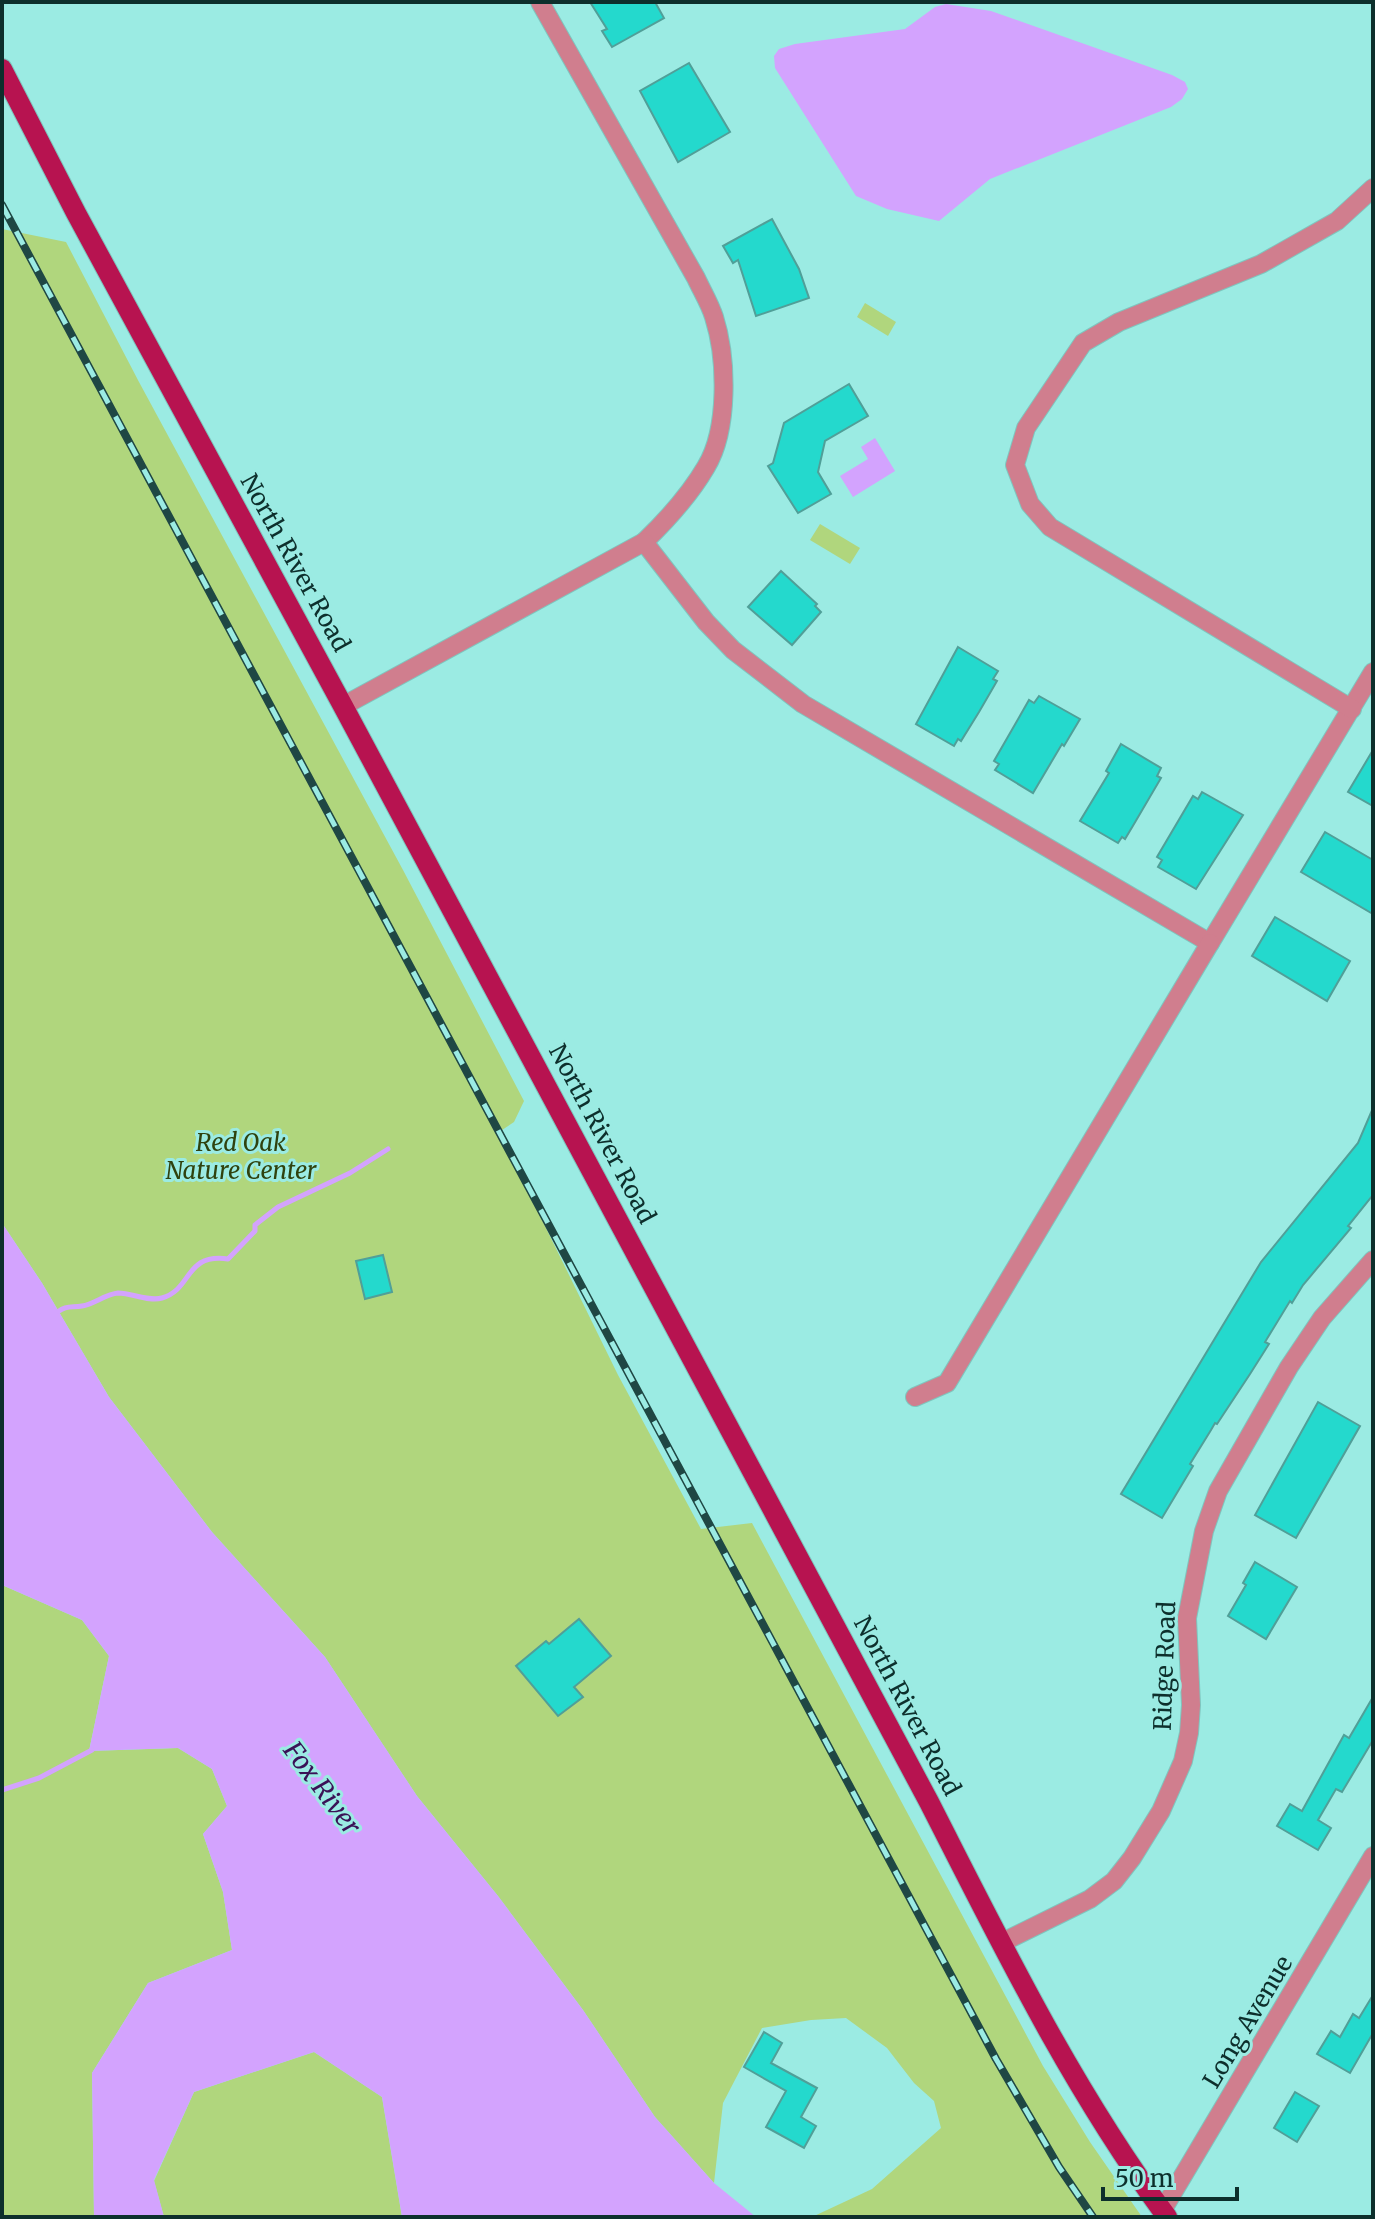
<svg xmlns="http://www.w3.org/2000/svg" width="1375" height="2219" font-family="Merriweather,serif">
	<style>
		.green { fill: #b0d67d }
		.water { fill: #d3a3fe }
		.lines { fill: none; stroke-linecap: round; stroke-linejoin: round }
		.stream { stroke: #d3a3fe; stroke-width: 5 }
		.building { fill: #24d9cd; stroke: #509f98; stroke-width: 2 }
		.minor-casing { stroke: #7fc5be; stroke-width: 20 }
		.major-casing { stroke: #7fc5be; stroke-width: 22 }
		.minor { stroke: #d07e8e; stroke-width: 18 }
		.major { stroke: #b71350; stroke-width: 20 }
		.rail-casing { stroke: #1f4744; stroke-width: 8 }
		.rail { stroke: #9bebe3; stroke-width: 5; stroke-dasharray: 15; stroke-linecap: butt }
		.labels { text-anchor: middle; stroke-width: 6; stroke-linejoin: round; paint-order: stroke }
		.street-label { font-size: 24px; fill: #0d2f2c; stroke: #9bebe3 }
		.park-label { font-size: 24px; font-style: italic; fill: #2f420e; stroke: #9bebe3 }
		.water-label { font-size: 26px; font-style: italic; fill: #3a1156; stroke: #9bebe3 }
	</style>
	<rect width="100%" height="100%" fill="#9bebe3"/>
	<g class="green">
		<polygon points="2,229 66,242 139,382 403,870 524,1101 514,1122 499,1132 618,1375 701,1529 752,1523 1043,2066 1090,2142 1142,2217 812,2217 872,2189 941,2128 934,2101 914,2083 887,2048 846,2018 811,2020 762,2028 723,2103 714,2183 655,2117 583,2010 498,1896 417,1796 325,1657 212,1532 109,1397 42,1283 2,1223"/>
		<polygon points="865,303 896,322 888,336 857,317"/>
		<polygon points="820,524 860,548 850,564 810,540"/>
		<polygon points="2,1585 82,1620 109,1656 89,1751 178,1748 212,1769 227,1806 203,1834 223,1892 232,1950 148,1983 92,2073 94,2217 2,2217"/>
		<polygon points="314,2052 382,2097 402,2217 164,2217 154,2181 194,2092"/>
	</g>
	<g class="water">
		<polygon points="946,4 991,11 1172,75 1185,82 1188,89 1182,99 1171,107 990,179 939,221 887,209 856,196 775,68 774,56 779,49 795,44 905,29 935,7"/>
		<polygon points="875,438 895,471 853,497 840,476 868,459 861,447"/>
		<polygon points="2,1223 42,1283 109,1397 212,1532 325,1657 417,1796 498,1896 583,2010 655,2117 714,2183 756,2217 402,2217 382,2097 314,2052 194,2092 154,2180 164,2217 94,2217 92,2073 148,1983 232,1950 223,1892 203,1834 227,1806 212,1769 178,1748 89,1751 109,1656 82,1620 2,1585"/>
	</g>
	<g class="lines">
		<g class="stream">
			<path d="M59 1311C67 1305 73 1308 82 1306 94 1304 106 1294 118 1293 132 1293 149 1302 162 1298 193 1289 184 1253 228 1259L255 1231V1225L278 1207 350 1173 388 1149"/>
			<polyline points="2,1790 39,1778 92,1750"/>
		</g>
	</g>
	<g class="building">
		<polygon points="590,2 655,2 664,18 612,47 602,31 607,29"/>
		<polygon points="689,63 730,132 678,162 640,91"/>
		<polygon points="772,219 799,269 809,298 756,316 738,260 733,263 723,246"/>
		<polygon points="849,384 868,416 825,441 818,472 831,494 798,513 768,466 773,463 784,423"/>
		<polygon points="781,571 817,604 815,606 821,612 792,645 748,607"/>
		<polygon points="958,647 998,671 993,679 997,681 979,712 961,741 958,739 954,746 916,724"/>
		<polygon points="1039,696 1080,719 1064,746 1062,744 1033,793 995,770 999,764 994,761 1029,700 1034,703"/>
		<polygon points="1121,744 1161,768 1157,776 1161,778 1134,824 1125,839 1122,837 1118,843 1080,821 1109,773 1106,771"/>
		<polygon points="1373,750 1373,806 1348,792"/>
		<polygon points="1202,792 1243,815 1196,889 1158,867 1162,860 1157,857 1193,796 1198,799"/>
		<polygon points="1325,832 1373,860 1373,914 1301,872"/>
		<polygon points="1275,917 1350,961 1327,1001 1252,956"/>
		<polygon points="1373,1108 1373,1195 1348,1226 1351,1228 1303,1285 1292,1303 1290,1301 1265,1342 1269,1344 1250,1374 1217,1424 1215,1423 1211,1430 1190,1464 1193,1466 1162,1518 1121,1494 1261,1262 1358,1143"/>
		<polygon points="383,1255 392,1292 365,1299 356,1261"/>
		<polygon points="1318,1402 1360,1426 1296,1538 1255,1515"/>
		<polygon points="1255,1562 1297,1587 1266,1639 1228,1616 1246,1585 1243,1583"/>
		<polygon points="579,1619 611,1656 574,1687 583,1697 558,1716 516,1666 546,1641 549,1644"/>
		<polygon points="1373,1697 1373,1740 1342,1792 1336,1789 1318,1820 1331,1828 1318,1850 1277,1826 1290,1804 1302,1811 1344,1735 1349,1738"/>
		<polygon points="1373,1995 1373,2033 1350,2073 1317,2054 1331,2031 1340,2037 1353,2014 1359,2018"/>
		<polygon points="764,2032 782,2043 771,2063 817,2088 801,2117 816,2126 804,2148 766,2127 786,2091 744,2067"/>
		<polygon points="1295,2092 1319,2106 1297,2142 1274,2128"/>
	</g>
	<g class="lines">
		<defs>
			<g id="minor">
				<path d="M540 2 696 278C702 291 710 304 714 317 727 358 729 429 706 467 689 496 668 519 644 542"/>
				<polyline points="343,706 644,542 706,622 733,650 803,704 1210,943 1373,672"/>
				<polyline points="1352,709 1050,527 1030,504 1015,465 1026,428 1083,343 1119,322 1261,264 1337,221 1373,188"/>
				<polyline points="915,1397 947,1383 1210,943"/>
				<polyline points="1001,1943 1090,1899 1114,1881 1132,1858 1161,1811 1183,1761 1189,1733 1191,1705 1187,1618 1204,1531 1218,1491 1289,1367 1322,1318 1373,1260"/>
				<polyline points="1162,2211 1373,1856"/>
			</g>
			<path id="major" d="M2 69 76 213 343 706 929 1802C1001 1943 1072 2089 1167 2217"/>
		</defs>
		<use href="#minor" class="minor-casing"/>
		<use href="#major" class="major-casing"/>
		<use href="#minor" class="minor"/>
		<use href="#major" class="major"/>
		<defs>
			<polyline id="rail" points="2,205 996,2059 1059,2167 1093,2217"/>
		</defs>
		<use href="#rail" class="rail-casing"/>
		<use href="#rail" class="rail"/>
	</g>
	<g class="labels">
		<g class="street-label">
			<text transform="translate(295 563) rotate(61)" y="8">North River Road</text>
			<text transform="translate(602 1134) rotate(62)" y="8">North River Road</text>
			<text transform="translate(1165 1666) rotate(-88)" y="8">Ridge Road</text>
			<text transform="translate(907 1706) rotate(62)" y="8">North River Road</text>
			<text transform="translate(1248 2022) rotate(-59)" y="8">Long Avenue</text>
		</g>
		<g class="park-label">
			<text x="241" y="1151">Red Oak<tspan x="241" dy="28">Nature Center</tspan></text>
		</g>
		<g class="water-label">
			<text transform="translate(322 1788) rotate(53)" y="9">Fox River</text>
		</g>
	</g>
	<rect width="1375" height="2219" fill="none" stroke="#0d2f2c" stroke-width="8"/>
	<path d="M1103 2187v12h134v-12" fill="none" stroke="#0d2f2c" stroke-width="4"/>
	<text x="1115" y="2187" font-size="24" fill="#0d2f2c" stroke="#9bebe3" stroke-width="6" paint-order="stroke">50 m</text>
</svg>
